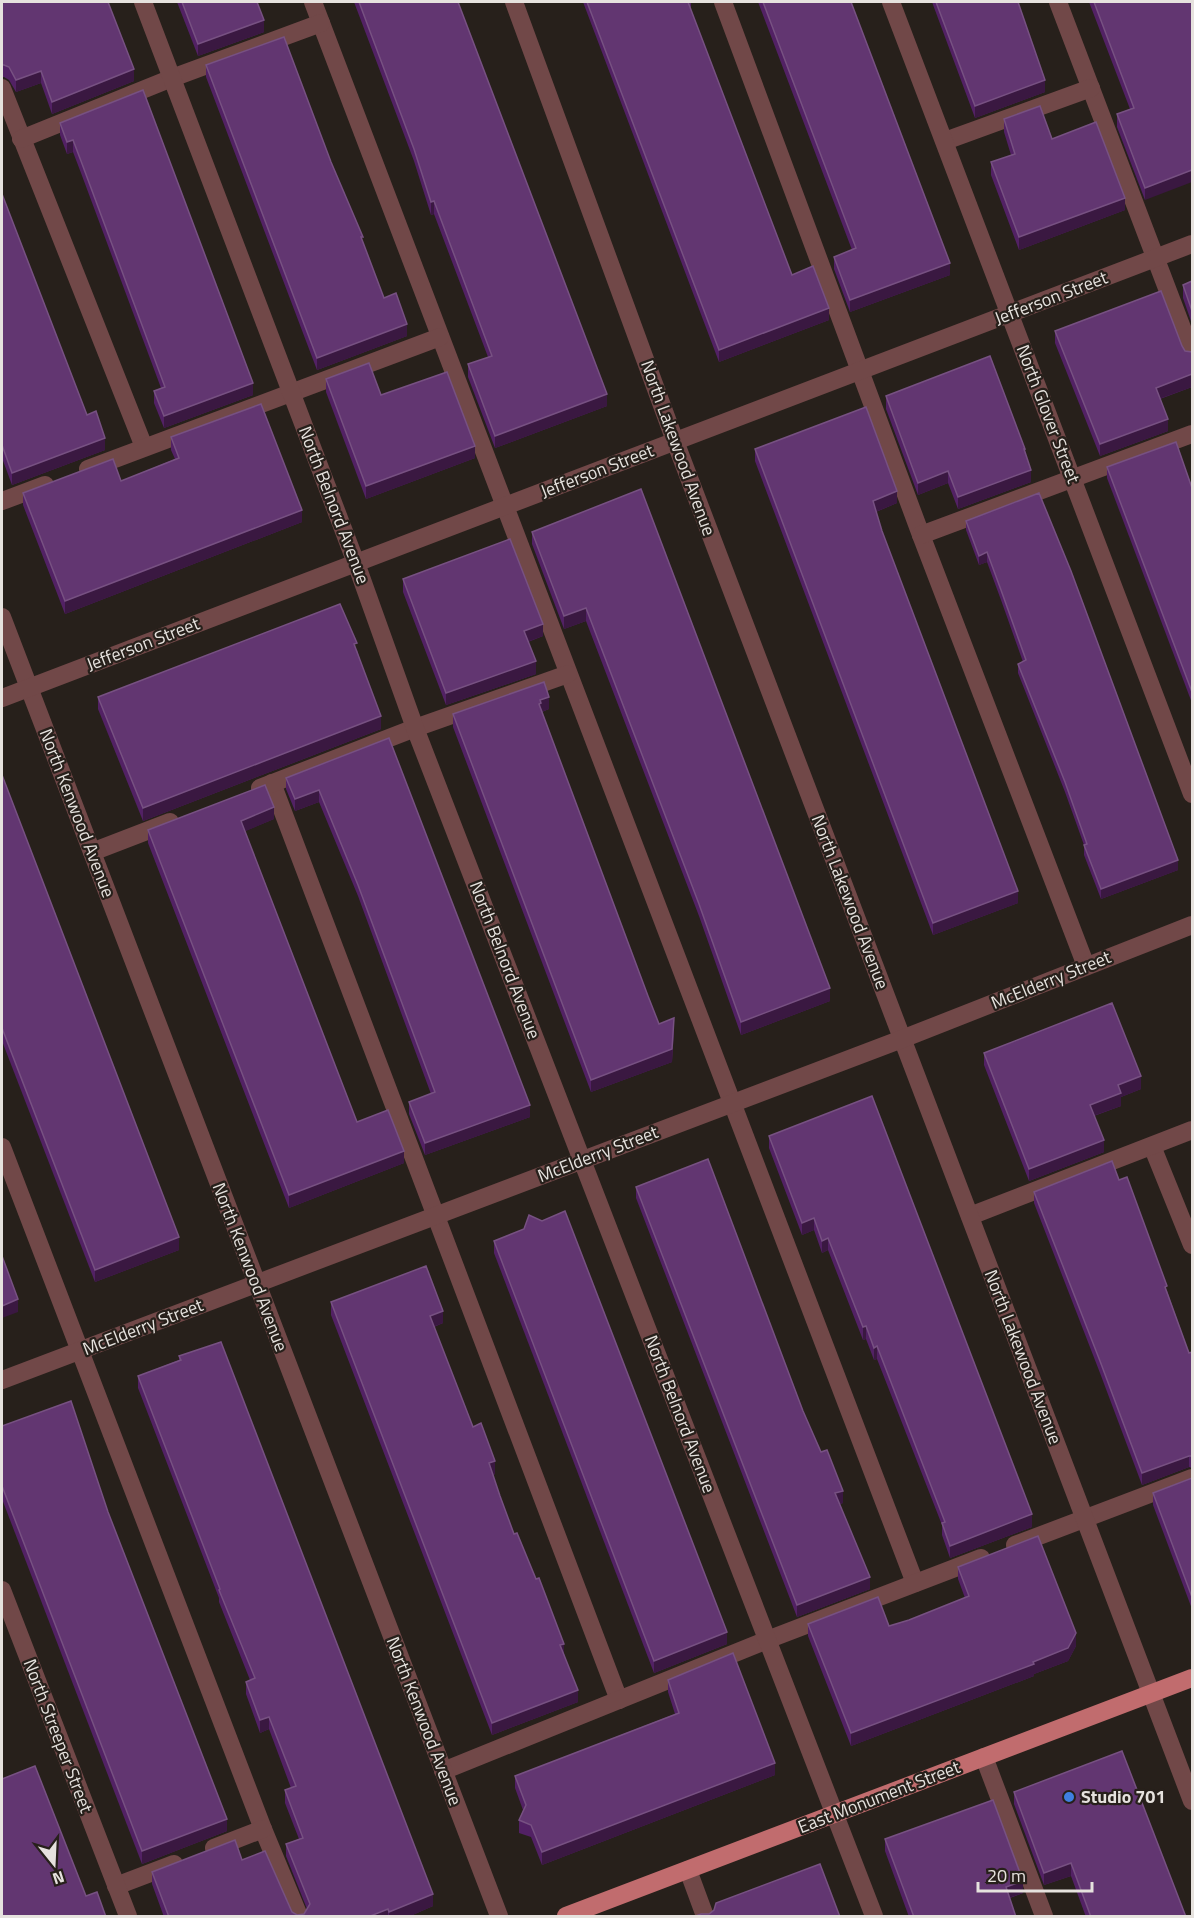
<svg xmlns="http://www.w3.org/2000/svg" width="1194" height="1918" font-family="'Titillium Web',sans-serif">
	<style>
		.lines { fill: none; stroke-linecap: round; stroke-linejoin: round }
		.lane { stroke: #714848; stroke-width: 18 }
		.street { stroke: #714848; stroke-width: 18 }
		.primary { stroke: #c16c6e; stroke-width: 18 }
		.wall { fill: #522164 }
		.shaded-wall { fill: #3a1841 }
		.building { fill: #623671; stroke: #775182; stroke-width: 1.5 }
		.shop-dot { fill: #3f7fe0; stroke: #27201b; stroke-width: 2 }
		.labels { text-anchor: middle; stroke-width: 4.5; stroke-linejoin: round; paint-order: stroke }
		.street-label { font-size: 18px; fill: #e6e2de; stroke: #27201b }
		.poi-label { font-size: 18px; font-weight: bold; fill: #e6e2de; stroke: #27201b; text-anchor: start }
	</style>
	<rect width="100%" height="100%" fill="#27201b"/>
	<g class="lines">
		<g class="lane">
			<polyline points="313,2 915,1583"/>
			<polyline points="723,2 921,535 1086,966"/>
			<polyline points="1058,2 1192,354"/>
			<polyline points="2,88 144,447"/>
			<polyline points="21,139 172,78 321,23"/>
			<polyline points="945,141 1091,88"/>
			<polyline points="88,469 440,337"/>
			<polyline points="2,501 45,485"/>
			<polyline points="921,535 1192,434"/>
			<polyline points="272,783 619,1700"/>
			<polyline points="260,788 415,728 568,674"/>
			<polyline points="92,852 170,822"/>
			<polyline points="1152,1146 1192,1245"/>
			<polyline points="2,1147 263,1829 299,1916"/>
			<polyline points="970,1216 1192,1130"/>
			<polyline points="1015,1545 1192,1478"/>
			<polyline points="984,1757 1044,1916"/>
			<polyline points="443,1771 767,1640 981,1558"/>
			<polyline points="214,1848 263,1829"/>
			<polyline points="688,1870 705,1916"/>
			<polyline points="116,1886 174,1864"/>
		</g>
		<g class="street">
			<polyline points="143,2 356,563 415,728 874,1916"/>
			<polyline points="514,2 675,441 1192,1801"/>
			<polyline points="891,2 1192,794"/>
			<polyline points="2,617 499,1916"/>
			<polyline points="2,698 1192,244"/>
			<polyline points="2,1380 902,1039 1192,925"/>
			<polyline points="2,1590 128,1916"/>
		</g>
		<polyline class="primary" points="566,1916 1192,1678"/>
	</g>
	<g class="wall">
		<polygon points="2,2 134,81 52,114 41,83 16,92 9,80 4,77 2,77"/>
		<polygon points="177,2 257,2 264,32 198,56"/>
		<polygon points="354,2 458,2 607,406 495,448 468,377 468,364 488,357 434,214 431,215 414,161"/>
		<polygon points="583,2 691,2 691,7 690,8 792,275 829,320 719,362"/>
		<polygon points="758,2 851,2 950,275 850,312 834,269 834,257 852,250"/>
		<polygon points="932,2 1021,2 1018,3 1045,92 975,118"/>
		<polygon points="1089,2 1192,2 1145,200 1117,127 1117,114 1130,109"/>
		<polygon points="206,65 331,162 384,298 407,336 317,370 206,77"/>
		<polygon points="1004,119 1052,139 1125,210 1019,250 991,175 991,162 1011,155 1004,132"/>
		<polygon points="60,123 253,395 164,428 154,403 154,391 161,388 81,173 73,152 67,154 60,135"/>
		<polygon points="2,194 87,415 105,450 12,485 2,458"/>
		<polygon points="1192,281 1192,324 1183,298 1183,285"/>
		<polygon points="1055,331 1192,387 1160,399 1168,431 1100,456 1055,343"/>
		<polygon points="326,379 381,395 475,458 366,499 326,392"/>
		<polygon points="886,396 1025,453 1031,482 958,509 948,483 918,495 886,409"/>
		<polygon points="171,437 302,522 65,614 23,505 23,493 121,481 175,459 171,450"/>
		<polygon points="755,449 897,503 876,512 882,531 1018,903 933,935 755,461"/>
		<polygon points="1107,467 1192,488 1192,703 1107,478"/>
		<polygon points="641,489 830,1001 741,1035 699,916 586,621 564,629 532,544 532,532"/>
		<polygon points="1039,493 1178,870 1101,899 1084,855 1084,845 1065,792 1018,673 1018,664 1023,662 1001,600 987,562 979,565 966,530 966,521"/>
		<polygon points="403,579 543,636 528,642 536,674 446,705 403,592"/>
		<polygon points="357,650 381,729 143,821 98,709 98,697"/>
		<polygon points="549,709 542,712 648,996 659,1024 674,1030 672,1062 591,1092 453,727 453,714"/>
		<polygon points="389,738 530,1117 425,1155 409,1114 409,1102 431,1094 358,896 319,802 295,811 286,789 286,778"/>
		<polygon points="2,775 179,1250 95,1282 2,1041"/>
		<polygon points="274,819 245,831 357,1122 404,1163 289,1208 148,843 148,830"/>
		<polygon points="984,1053 1141,1089 1121,1097 1121,1106 1094,1116 1104,1152 1029,1181 984,1065"/>
		<polygon points="769,1136 1032,1527 950,1558 942,1535 942,1525 877,1359 874,1360 866,1339 863,1340 828,1250 822,1253 814,1230 802,1235 769,1148"/>
		<polygon points="1119,1180 1167,1291 1189,1353 1192,1352 1192,1468 1189,1467 1142,1485 1100,1373 1034,1203 1034,1192"/>
		<polygon points="636,1187 803,1411 843,1503 840,1504 870,1589 797,1617 636,1198"/>
		<polygon points="524,1229 727,1644 654,1673 494,1253 494,1241"/>
		<polygon points="331,1302 443,1323 434,1327 473,1427 495,1474 493,1475 500,1496 514,1534 564,1654 578,1702 492,1735 331,1315"/>
		<polygon points="179,1356 433,1906 408,1917 164,1917 152,1884 152,1872 242,1860 292,1912 297,1915 304,1914 307,1909 286,1856 286,1844 299,1839 285,1803 285,1790 291,1788 269,1729 260,1733 246,1694 246,1682 250,1680 219,1602 219,1598 138,1388 138,1376 179,1360"/>
		<polygon points="2,1426 108,1512 227,1831 142,1864 2,1499"/>
		<polygon points="1192,1478 1192,1609 1153,1505 1153,1493"/>
		<polygon points="958,1567 1076,1646 1068,1661 1034,1674 1034,1676 851,1746 808,1636 808,1624 889,1626 909,1620 965,1598 958,1579"/>
		<polygon points="668,1680 775,1775 542,1865 531,1837 519,1833 519,1820 523,1810 515,1788 515,1776 675,1714 668,1692"/>
		<polygon points="1014,1792 1186,1917 1086,1917 1071,1876 1044,1885 1014,1804"/>
		<polygon points="885,1839 1023,1893 1010,1898 1016,1917 909,1917 885,1851"/>
	</g>
	<g class="shaded-wall">
		<polygon points="264,20 264,32 198,56 198,44"/>
		<polygon points="134,69 134,81 52,114 52,102"/>
		<polygon points="41,71 41,83 16,92 16,80"/>
		<polygon points="1045,80 1045,92 975,118 975,106"/>
		<polygon points="73,140 73,152 67,154 67,142"/>
		<polygon points="1192,170 1192,182 1145,200 1145,188"/>
		<polygon points="1125,198 1125,210 1019,250 1019,237"/>
		<polygon points="434,201 434,214 431,215 431,202"/>
		<polygon points="950,263 950,275 850,312 850,300"/>
		<polygon points="829,308 829,320 719,362 719,350"/>
		<polygon points="407,324 407,336 317,370 317,358"/>
		<polygon points="1192,374 1192,387 1156,400 1156,388"/>
		<polygon points="253,383 253,395 164,428 164,416"/>
		<polygon points="607,394 607,406 495,448 495,436"/>
		<polygon points="1168,419 1168,431 1100,456 1100,444"/>
		<polygon points="105,438 105,450 12,485 12,473"/>
		<polygon points="475,446 475,458 366,499 366,486"/>
		<polygon points="1031,470 1031,482 958,509 958,497"/>
		<polygon points="948,471 948,483 918,495 918,483"/>
		<polygon points="897,491 897,503 873,513 873,501"/>
		<polygon points="302,510 302,522 65,614 65,601"/>
		<polygon points="987,552 987,562 979,565 979,556"/>
		<polygon points="586,608 586,621 564,629 564,616"/>
		<polygon points="543,624 543,636 524,643 524,631"/>
		<polygon points="536,661 536,674 446,705 446,693"/>
		<polygon points="549,697 549,709 541,712 539,704 540,700"/>
		<polygon points="381,716 381,729 143,821 143,808"/>
		<polygon points="319,790 319,802 295,811 295,799"/>
		<polygon points="274,807 274,819 241,833 241,821"/>
		<polygon points="1178,860 1178,870 1101,899 1101,889"/>
		<polygon points="1018,891 1018,903 933,935 933,923"/>
		<polygon points="830,988 830,1001 741,1035 741,1022"/>
		<polygon points="674,1018 672,1062 591,1092 591,1080"/>
		<polygon points="1141,1076 1141,1089 1121,1097 1121,1106 1090,1117 1090,1105 1118,1085"/>
		<polygon points="530,1105 530,1117 425,1155 425,1143"/>
		<polygon points="1104,1140 1104,1152 1029,1181 1029,1169"/>
		<polygon points="404,1151 404,1163 289,1208 289,1195"/>
		<polygon points="814,1218 814,1230 802,1235 802,1223"/>
		<polygon points="179,1237 179,1250 95,1282 95,1270"/>
		<polygon points="828,1238 828,1250 822,1253 822,1241"/>
		<polygon points="18,1299 18,1312 2,1318 2,1306"/>
		<polygon points="443,1311 443,1323 430,1328 430,1316"/>
		<polygon points="866,1326 866,1339 863,1340 863,1327"/>
		<polygon points="877,1346 877,1359 874,1360 874,1348"/>
		<polygon points="1189,1456 1189,1467 1142,1485 1142,1473"/>
		<polygon points="495,1461 495,1474 489,1476 489,1463"/>
		<polygon points="843,1491 843,1503 835,1505 835,1493"/>
		<polygon points="1032,1514 1032,1527 950,1558 950,1546"/>
		<polygon points="870,1577 870,1589 797,1617 797,1605"/>
		<polygon points="727,1632 727,1644 654,1673 654,1661"/>
		<polygon points="1076,1633 1076,1646 1068,1661 1034,1674 1034,1676 851,1746 851,1733 1033,1662"/>
		<polygon points="564,1644 564,1656 560,1645"/>
		<polygon points="578,1690 578,1702 492,1735 492,1723"/>
		<polygon points="269,1717 269,1729 260,1733 260,1720"/>
		<polygon points="775,1763 775,1775 542,1865 542,1852"/>
		<polygon points="227,1819 227,1831 142,1864 142,1851"/>
		<polygon points="1071,1863 1071,1876 1044,1885 1044,1873"/>
		<polygon points="1023,1881 1023,1893 1006,1899 1006,1887"/>
		<polygon points="433,1894 433,1906 408,1917 389,1917 389,1912"/>
		<polygon points="388,1909 388,1917 368,1917"/>
	</g>
	<g class="building">
		<polygon points="2,2 108,2 134,69 52,102 41,71 16,80 9,67 4,65 2,65"/>
		<polygon points="182,2 257,2 264,20 198,44"/>
		<polygon points="359,2 458,2 607,394 495,436 468,364 492,356 434,201 431,202 414,149"/>
		<polygon points="587,2 688,2 792,275 813,266 829,308 719,350"/>
		<polygon points="763,2 851,2 950,263 850,300 834,257 856,248"/>
		<polygon points="936,2 1018,2 1045,80 975,106"/>
		<polygon points="1094,2 1192,2 1192,170 1145,188 1117,114 1134,108"/>
		<polygon points="284,37 331,162 363,237 361,237 384,298 396,293 407,324 317,358 206,65"/>
		<polygon points="143,90 253,383 164,416 154,391 165,387 81,161 73,140 67,142 60,123"/>
		<polygon points="1040,106 1052,139 1096,122 1125,198 1019,237 991,162 1015,154 1004,119"/>
		<polygon points="2,194 87,415 96,411 105,438 12,473 2,445"/>
		<polygon points="1192,281 1192,311 1183,285"/>
		<polygon points="1161,291 1182,346 1185,351 1192,352 1192,374 1156,388 1168,419 1100,444 1055,331"/>
		<polygon points="990,356 1025,449 1024,449 1031,470 958,497 948,471 918,483 886,396"/>
		<polygon points="369,363 381,395 447,372 475,446 366,486 326,379"/>
		<polygon points="261,404 302,510 65,601 23,493 113,459 121,481 179,458 171,437"/>
		<polygon points="866,407 897,491 873,501 882,531 1018,891 933,923 755,449"/>
		<polygon points="1176,442 1192,488 1192,692 1107,467"/>
		<polygon points="641,489 830,988 741,1022 699,904 586,608 564,616 532,532"/>
		<polygon points="1039,493 1071,571 1178,860 1101,889 1084,845 1087,844 1065,782 1018,664 1026,660 1001,590 987,552 979,556 966,521"/>
		<polygon points="510,539 543,624 524,631 536,661 446,693 403,579"/>
		<polygon points="340,604 357,643 354,644 381,716 143,808 98,697"/>
		<polygon points="544,682 549,697 540,700 541,703 539,704 648,996 659,1024 674,1018 672,1049 591,1080 453,714"/>
		<polygon points="389,738 530,1105 425,1143 409,1102 435,1092 358,885 319,790 295,799 286,778"/>
		<polygon points="2,775 179,1237 95,1270 2,1028"/>
		<polygon points="265,785 274,807 241,821 357,1122 388,1110 404,1151 289,1195 148,830"/>
		<polygon points="1112,1003 1141,1076 1118,1085 1121,1093 1090,1105 1104,1140 1029,1169 984,1053"/>
		<polygon points="872,1096 1032,1514 950,1546 942,1523 945,1522 877,1346 874,1348 866,1326 863,1327 828,1238 822,1241 814,1218 802,1223 769,1136"/>
		<polygon points="708,1159 803,1411 821,1452 827,1450 843,1491 835,1493 870,1577 797,1605 636,1187"/>
		<polygon points="1112,1161 1119,1180 1127,1177 1167,1286 1165,1287 1189,1353 1192,1352 1192,1456 1189,1456 1142,1473 1100,1361 1034,1192"/>
		<polygon points="565,1211 727,1632 654,1661 494,1241 524,1229 529,1215 542,1221"/>
		<polygon points="2,1256 18,1299 2,1306"/>
		<polygon points="426,1266 443,1311 430,1316 473,1427 481,1423 495,1461 489,1463 500,1496 514,1534 517,1533 536,1579 539,1578 564,1644 560,1645 578,1690 492,1723 331,1302"/>
		<polygon points="221,1342 433,1894 389,1912 388,1909 368,1917 169,1917 152,1872 235,1840 242,1860 265,1851 292,1912 297,1915 304,1914 310,1904 286,1844 303,1838 285,1790 296,1786 269,1717 260,1720 246,1682 255,1678 219,1590 220,1589 138,1376 181,1360 179,1356"/>
		<polygon points="71,1401 108,1512 227,1819 142,1851 2,1486 2,1426"/>
		<polygon points="1192,1478 1192,1597 1153,1493"/>
		<polygon points="1038,1536 1076,1633 1068,1648 1033,1662 1034,1664 851,1733 808,1624 878,1597 889,1626 909,1620 969,1596 958,1567"/>
		<polygon points="733,1653 775,1763 542,1852 531,1825 519,1820 526,1805 515,1776 679,1713 668,1680"/>
		<polygon points="1122,1751 1186,1917 1091,1917 1071,1863 1044,1873 1014,1792"/>
		<polygon points="35,1766 86,1896 97,1892 106,1917 2,1917 2,1779"/>
		<polygon points="993,1800 1023,1881 1006,1887 1016,1917 914,1917 885,1839"/>
		<polygon points="820,1864 840,1917 693,1917 701,1914 709,1914 714,1910 716,1903"/>
	</g>
	<circle class="shop-dot" cx="1069" cy="1797" r="6"/>
	<g class="labels">
		<g class="street-label">
			<text transform="translate(1051 298) rotate(-21)" y="6">Jefferson Street</text>
			<text transform="translate(1048 414) rotate(69)" y="6">North Glover Street</text>
			<text transform="translate(678 448) rotate(70)" y="6">North Lakewood Avenue</text>
			<text transform="translate(597 471) rotate(-21)" y="6">Jefferson Street</text>
			<text transform="translate(334 505) rotate(69)" y="6">North Belnord Avenue</text>
			<text transform="translate(143 644) rotate(-21)" y="6">Jefferson Street</text>
			<text transform="translate(77 813) rotate(69)" y="6">North Kenwood Avenue</text>
			<text transform="translate(850 902) rotate(69)" y="6">North Lakewood Avenue</text>
			<text transform="translate(505 960) rotate(69)" y="6">North Belnord Avenue</text>
			<text transform="translate(1051 980) rotate(-22)" y="6">McElderry Street</text>
			<text transform="translate(598 1154) rotate(-21)" y="6">McElderry Street</text>
			<text transform="translate(250 1267) rotate(69)" y="6">North Kenwood Avenue</text>
			<text transform="translate(143 1327) rotate(-21)" y="6">McElderry Street</text>
			<text transform="translate(1023 1357) rotate(69)" y="6">North Lakewood Avenue</text>
			<text transform="translate(680 1414) rotate(69)" y="6">North Belnord Avenue</text>
			<text transform="translate(424 1721) rotate(69)" y="6">North Kenwood Avenue</text>
			<text transform="translate(58 1736) rotate(69)" y="6">North Streeper Street</text>
			<text transform="translate(879 1797) rotate(-21)" y="6">East Monument Street</text>
		</g>
		<g class="poi-label">
			<text x="1081" y="1803">Studio 701</text>
		</g>
	</g>
	<rect width="1194" height="1918" fill="none" stroke="#e6e2de" stroke-width="6"/>
	<g transform="translate(54 1864) rotate(162)" stroke="#27201b" stroke-width="4.5" paint-order="stroke">
	<path d="M0-4.5L10 22L0 15L-10 22Z" fill="#e6e2de"/>
	<text y="-9" font-size="16" font-weight="bold" text-anchor="middle" fill="#e6e2de">N</text>
	</g>
	<path d="M978 1882v9h114v-9" fill="none" stroke="#e6e2de" stroke-width="3"/>
	<text x="987" y="1882" font-size="18" fill="#e6e2de" stroke="#27201b" stroke-width="4.5" paint-order="stroke">20 m</text>
</svg>
